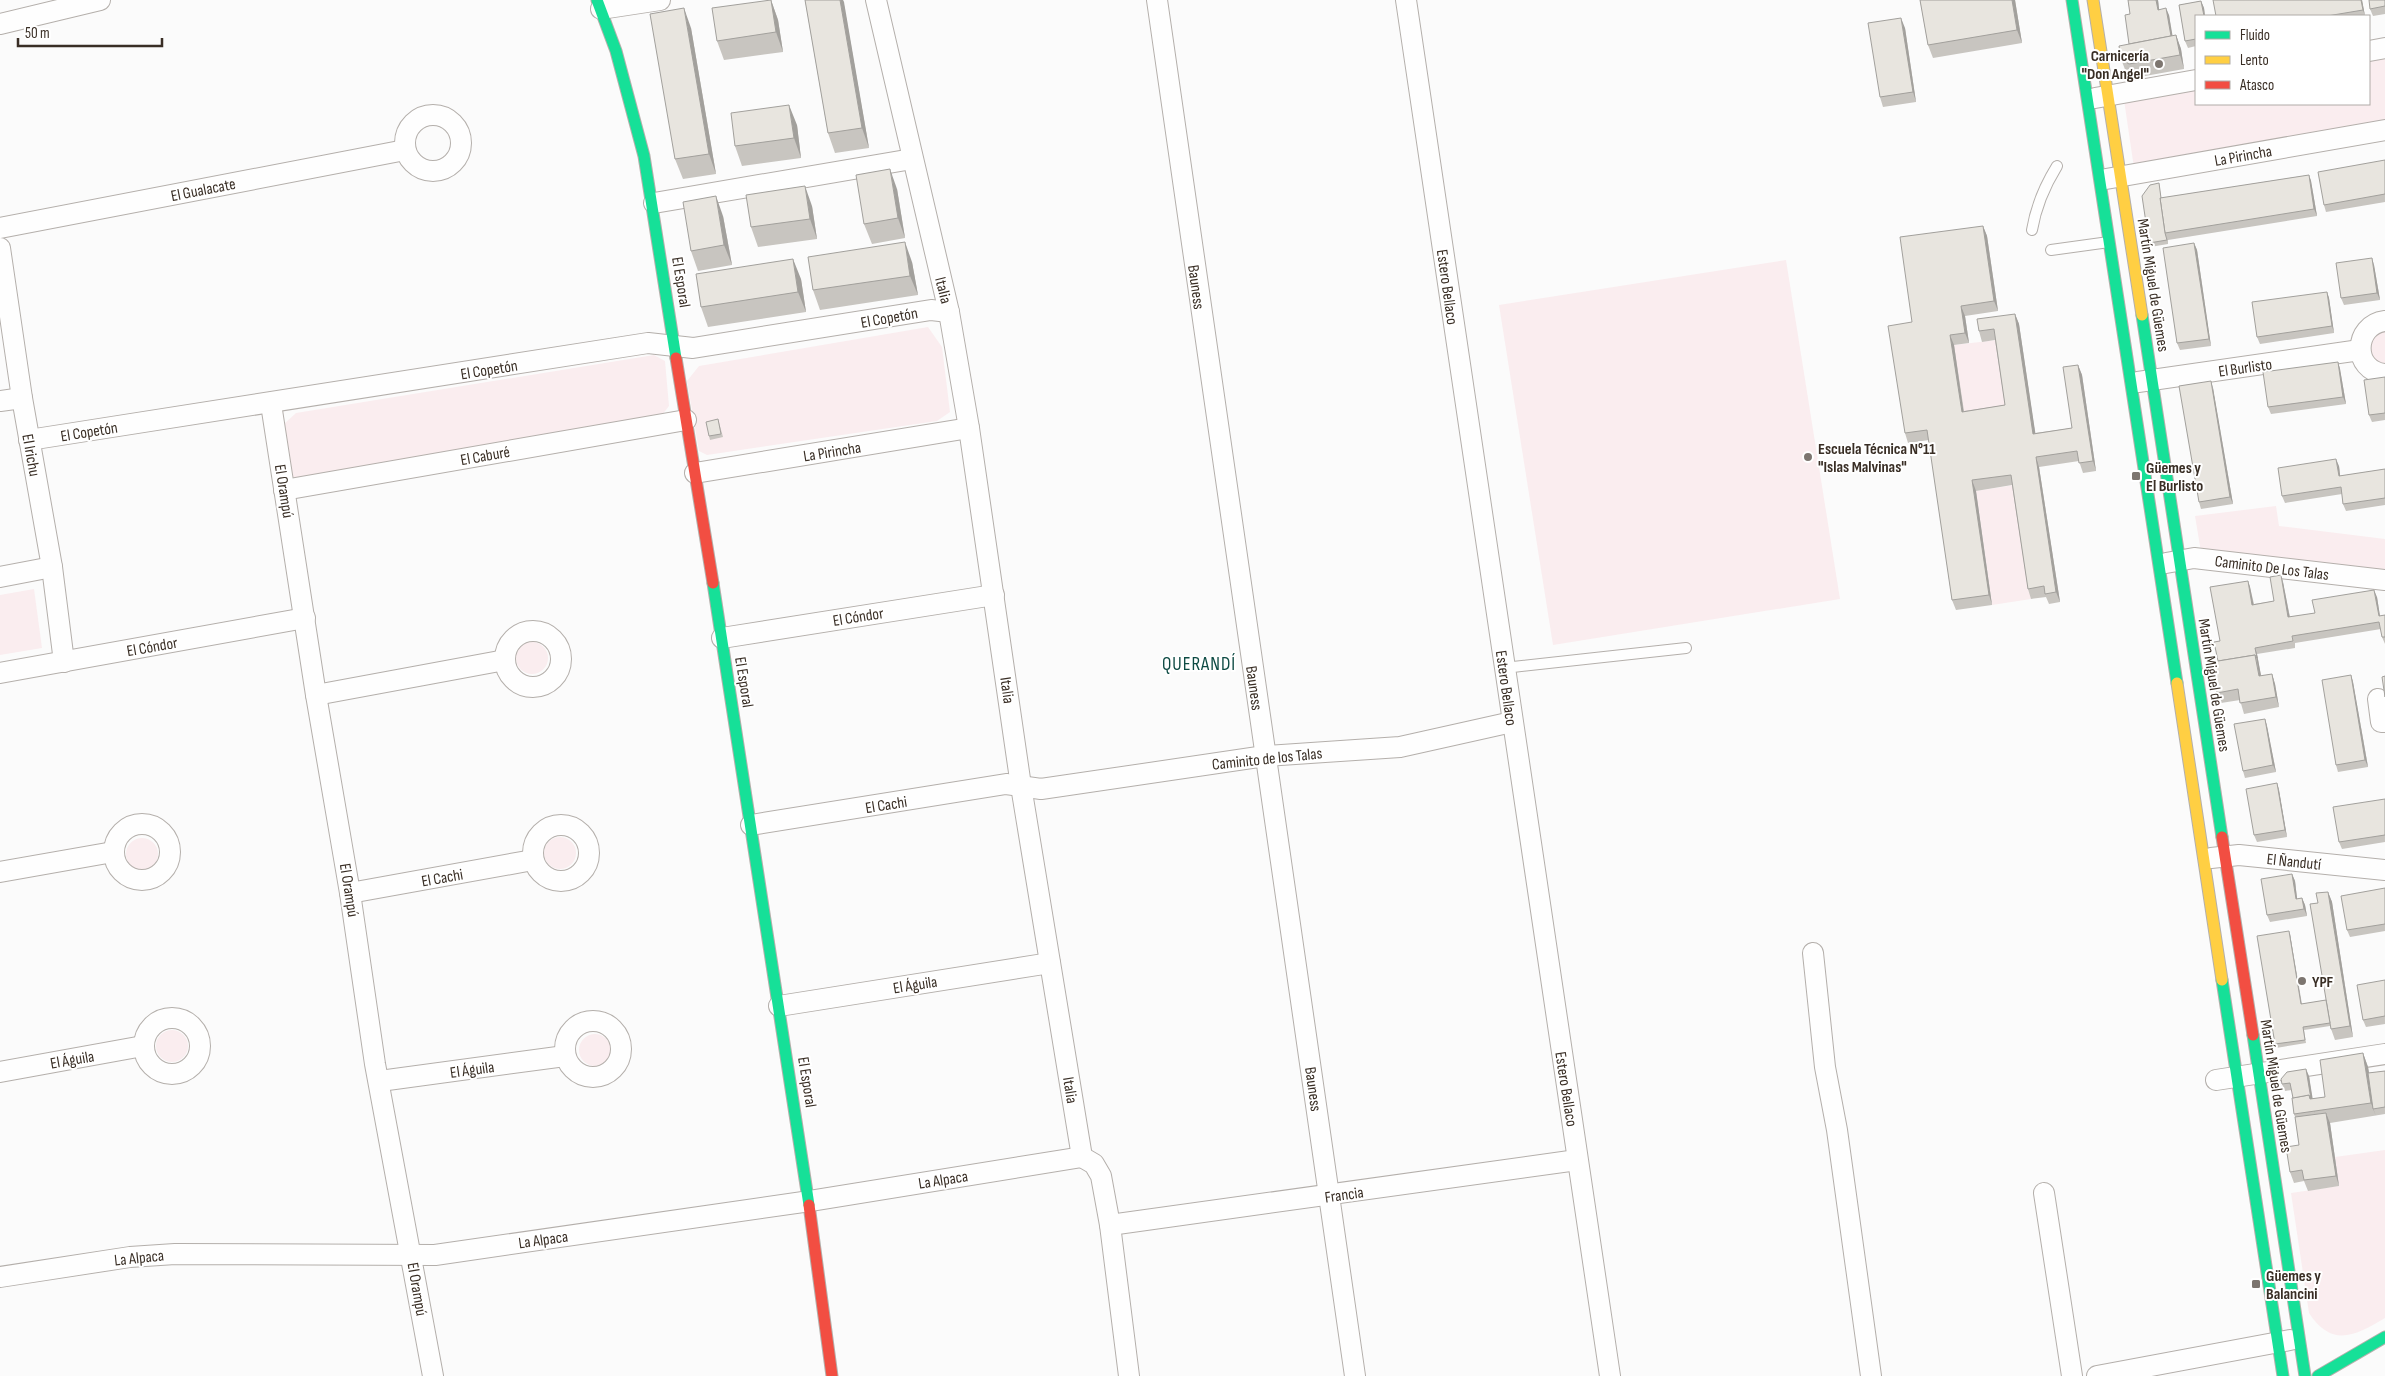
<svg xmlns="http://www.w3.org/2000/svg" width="2385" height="1376" font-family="'Sofia Sans Condensed',sans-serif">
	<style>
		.green { fill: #faedef }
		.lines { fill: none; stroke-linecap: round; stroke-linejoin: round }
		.lane-casing { stroke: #b4afab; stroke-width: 12 }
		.street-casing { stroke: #b4afab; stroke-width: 22 }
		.fast-casing { stroke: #b4afab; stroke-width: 13 }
		.slow-casing { stroke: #b4afab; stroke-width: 13 }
		.jam-casing { stroke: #b4afab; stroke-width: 13 }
		.lane { stroke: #fefefe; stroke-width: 10 }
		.street { stroke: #fefefe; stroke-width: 20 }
		.fast { stroke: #16e098; stroke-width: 11 }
		.slow { stroke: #ffcf43; stroke-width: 11 }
		.jam { stroke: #f24e42; stroke-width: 11 }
		.wall { fill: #c8c5c0 }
		.shaded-wall { fill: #a2a09c }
		.building { fill: #e8e5df; stroke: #a2a09c }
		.poi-dot { fill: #7d7670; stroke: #fff; stroke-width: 2 }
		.labels { text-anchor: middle; stroke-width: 4; stroke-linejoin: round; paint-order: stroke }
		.poi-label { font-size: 16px; font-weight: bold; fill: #392e25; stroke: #fff; text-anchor: start }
		.street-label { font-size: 16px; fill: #392e25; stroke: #fff }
		.quarter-label { font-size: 19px; letter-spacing: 1px; fill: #0d4a43; stroke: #fff }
	</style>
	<rect width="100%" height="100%" fill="#fbfbfb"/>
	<g class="green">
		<polygon points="2385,56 2385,123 2134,168 2124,100 2196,87 2196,104 2369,104 2369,58"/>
		<polygon points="1786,260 1840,599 1553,645 1499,305"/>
		<polygon points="928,327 942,347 950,412 937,421 707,455 699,451 687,381 699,366"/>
		<polygon points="2385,327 2385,367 2370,358 2368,338"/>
		<polygon points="1997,340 2009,416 1965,422 1954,345"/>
		<polygon points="654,355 665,361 669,406 662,415 296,479 293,477 284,424 296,413"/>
		<polygon points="2014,485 2031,599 1992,605 1976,491"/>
		<polygon points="2276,506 2279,526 2385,539 2385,574 2201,552 2195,516"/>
		<polygon points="34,589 42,648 0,655 0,595"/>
		<circle cx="532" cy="658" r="16"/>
		<circle cx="560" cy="853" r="16"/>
		<circle cx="142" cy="854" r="16"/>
		<circle cx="172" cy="1046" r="16"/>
		<circle cx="595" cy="1050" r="16"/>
		<path d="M2385 1150V1318C2355 1336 2332 1348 2309 1313L2291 1193 2339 1186 2335 1157Z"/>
	</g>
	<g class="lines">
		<defs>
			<g id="lane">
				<path d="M2032 230C2036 206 2044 187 2057 166"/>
				<polyline points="2051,250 2109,242"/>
				<polyline points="1504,668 1686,648"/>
			</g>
			<g id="street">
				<polyline points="876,0 949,312 969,428 1021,786 1082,1157"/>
				<polyline points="1157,0 1355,1376"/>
				<polyline points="1406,0 1610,1376"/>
				<polyline points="601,9 660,0"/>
				<polyline points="0,24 100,0"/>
				<polyline points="2369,51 2385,48"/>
				<polyline points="2095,98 2196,80"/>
				<circle cx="433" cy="143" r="28"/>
				<polyline points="2106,179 2385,130"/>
				<polyline points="654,203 912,159"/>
				<polyline points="0,228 405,150"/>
				<polyline points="0,248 22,398 52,567 64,662"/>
				<path d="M2385 321C2353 325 2352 371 2385 374"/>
				<polyline points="2138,382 2360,350"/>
				<polyline points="0,401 22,398"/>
				<polyline points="271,404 316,695 350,893 375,1064 433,1376"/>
				<polyline points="29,440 648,343 693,348 931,310 949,312"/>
				<polyline points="695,473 969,428"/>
				<polyline points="284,490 686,420"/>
				<polyline points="2166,563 2194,558 2385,580"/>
				<polyline points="0,577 52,567"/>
				<circle cx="533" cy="659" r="28"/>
				<polyline points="722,638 994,595"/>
				<polyline points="0,673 305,618"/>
				<polyline points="316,695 505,660"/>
				<polyline points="2378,699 2381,722 2385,722"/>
				<circle cx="142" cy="852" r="28"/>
				<circle cx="561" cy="853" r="28"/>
				<polyline points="751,825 1006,784 1041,789 1265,756 1400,747 1512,722"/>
				<polyline points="2211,858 2239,855 2385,870"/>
				<polyline points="0,872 113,852"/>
				<polyline points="350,893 533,860"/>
				<polyline points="1813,953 1825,1067 1837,1130 1871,1376"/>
				<polyline points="779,1006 1050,963"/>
				<circle cx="172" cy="1046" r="28"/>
				<circle cx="593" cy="1049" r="28"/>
				<polyline points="0,1072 143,1046"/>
				<polyline points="2216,1080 2385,1054"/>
				<polyline points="380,1081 565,1056"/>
				<polyline points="1082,1157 1094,1164 1101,1176 1110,1225 1129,1376"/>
				<polyline points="2044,1193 2072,1376"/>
				<polyline points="1110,1225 1577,1160"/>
				<polyline points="0,1277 130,1257 175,1254 435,1255 810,1201 1082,1157"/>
				<polyline points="2097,1376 2290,1340"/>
			</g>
			<g id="fast">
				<polyline points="597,0 616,51 644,156 676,358"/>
				<polyline points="2072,0 2177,683"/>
				<polyline points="2142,315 2222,837"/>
				<polyline points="713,583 809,1205"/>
				<polyline points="2222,980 2283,1376"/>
				<polyline points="2253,1035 2305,1376"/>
				<polyline points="2318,1376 2385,1337"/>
			</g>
			<g id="slow">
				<polyline points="2093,0 2142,315"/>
				<polyline points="2177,683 2222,980"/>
			</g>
			<g id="jam">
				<polyline points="676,358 713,583"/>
				<polyline points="2222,837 2253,1035"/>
				<polyline points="809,1205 832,1376"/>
			</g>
		</defs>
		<use href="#lane" class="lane-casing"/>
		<use href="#street" class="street-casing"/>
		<use href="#fast" class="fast-casing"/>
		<use href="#slow" class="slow-casing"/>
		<use href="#jam" class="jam-casing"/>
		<use href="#lane" class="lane"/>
		<use href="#street" class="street"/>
		<use href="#fast" class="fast"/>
		<use href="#slow" class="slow"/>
		<use href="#jam" class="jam"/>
	</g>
	<g class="wall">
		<polygon points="771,0 778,20 783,52 724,60 717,41"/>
		<polygon points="805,0 843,0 869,148 835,153 828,133"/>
		<polygon points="1920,0 2015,0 2022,43 1933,58 1928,45"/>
		<polygon points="2128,0 2158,0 2159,9 2169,15 2172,36 2176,35 2181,49 2184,69 2134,78 2126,72 2121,59 2129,44 2130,14"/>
		<polygon points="2362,0 2365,16 2216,16"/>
		<polygon points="2385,0 2385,14 2373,16 2370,9"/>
		<polygon points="2201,1 2204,8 2205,16 2196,16 2196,46 2188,48 2185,41 2179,5"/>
		<polygon points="691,28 716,174 683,179 675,159"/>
		<polygon points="1905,28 1916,102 1883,107 1880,97"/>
		<polygon points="797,125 801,158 742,166 735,146"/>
		<polygon points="2385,160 2385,202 2326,212 2324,205"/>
		<polygon points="2309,175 2311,181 2317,216 2168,240 2168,244 2150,247 2149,243 2159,183 2161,198"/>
		<polygon points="897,189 905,238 872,244 864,224"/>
		<polygon points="812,206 817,239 758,247 751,227"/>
		<polygon points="723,216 732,265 698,271 691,251"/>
		<polygon points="1983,226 1987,236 1998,311 1965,316 1969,343 1954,345 1964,411 2005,405 1995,340 1982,342 1979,331 2015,314 2019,324 2035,433 2072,428 2078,365 2082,375 2096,471 2083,473 2079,461 2039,467 2060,602 2049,604 2046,597 2031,599 2028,589 2012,485 1976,491 1992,605 1956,610 1952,600 1929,440 1908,443 1905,433 1912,322"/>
		<polygon points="2194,243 2197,250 2211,346 2180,350 2177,343"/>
		<polygon points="912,262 918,295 820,310 813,290"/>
		<polygon points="2374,265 2380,300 2344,305 2341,298"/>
		<polygon points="801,279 806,312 708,327 701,307"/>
		<polygon points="2327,292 2329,298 2334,333 2260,344 2257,337"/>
		<polygon points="2338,362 2340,369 2346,404 2271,414 2268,407"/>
		<polygon points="2385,377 2385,420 2372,422 2369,415"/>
		<polygon points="2213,388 2233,504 2201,509 2199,502"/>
		<polygon points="718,419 723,437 710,440 709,436"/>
		<polygon points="2339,466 2340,476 2385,469 2385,505 2346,511 2343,504 2342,494 2285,503 2282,496"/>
		<polygon points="2248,581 2250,587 2254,604 2274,601 2283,582 2290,617 2315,613 2377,597 2380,616 2385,615 2385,644 2382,637 2381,629 2295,643 2295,648 2257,654 2261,676 2272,674 2275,684 2279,707 2244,714 2240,700 2221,703 2217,693 2218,661 2220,641"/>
		<polygon points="2351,675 2353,682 2368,767 2338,772 2336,765"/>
		<polygon points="2265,719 2267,726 2276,772 2245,778 2243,771"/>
		<polygon points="2277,783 2279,790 2287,837 2257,842 2254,835"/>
		<polygon points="2385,799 2385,842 2342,849 2339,842"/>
		<polygon points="2292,874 2295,881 2297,899 2302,898 2305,905 2307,916 2270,922 2267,915"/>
		<polygon points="2385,888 2385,931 2350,937 2347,930"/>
		<polygon points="2328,892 2332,902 2353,1037 2335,1040 2330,1026 2304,1030 2306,1043 2276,1048 2275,1044 2290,934 2302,1004 2326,1000 2318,903"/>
		<polygon points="2385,980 2385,1024 2366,1027 2363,1020"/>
		<polygon points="2363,1053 2368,1067 2369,1073 2385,1071 2385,1114 2330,1123 2339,1186 2308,1191 2304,1181 2294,1183 2290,1172 2299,1145 2295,1117 2294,1114 2292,1090 2285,1091 2282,1084 2309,1076 2312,1099 2325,1097"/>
	</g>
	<g class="shaded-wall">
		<polygon points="771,0 778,20 783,52 776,32"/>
		<polygon points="840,0 843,0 844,2 869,148 862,128"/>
		<polygon points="2012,0 2015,0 2022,43 2017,30"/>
		<polygon points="2156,0 2158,0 2160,17 2158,10"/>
		<polygon points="2361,0 2362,0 2365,16 2363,10"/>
		<polygon points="2201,1 2204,8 2205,16 2204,16"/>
		<polygon points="684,8 691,28 716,174 709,154"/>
		<polygon points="2166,8 2169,15 2175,50 2172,43"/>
		<polygon points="1901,18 1905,28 1916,102 1913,92"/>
		<polygon points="2176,35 2181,49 2184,69 2180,55"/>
		<polygon points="789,105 797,125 801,158 794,138"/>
		<polygon points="890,169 897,189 905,238 898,218"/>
		<polygon points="2309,175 2311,181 2317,216 2314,209"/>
		<polygon points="805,186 812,206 817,239 810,219"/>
		<polygon points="716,196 723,216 732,265 724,245"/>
		<polygon points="1983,226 1987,236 1998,311 1994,301"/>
		<polygon points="905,242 912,262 918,295 910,276"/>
		<polygon points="2194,243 2197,250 2211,346 2209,339"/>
		<polygon points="2372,258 2374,265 2380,300 2377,293"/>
		<polygon points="793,259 801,279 806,312 798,292"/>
		<polygon points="2327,292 2329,298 2334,333 2332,326"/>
		<polygon points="1961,306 1965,316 1969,343 1965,333"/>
		<polygon points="2015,314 2019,324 2037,444 2033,434"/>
		<polygon points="1950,335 1954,345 1965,422 1962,412"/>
		<polygon points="2338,362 2340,369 2346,404 2343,397"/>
		<polygon points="2078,365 2082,375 2096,471 2093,461"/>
		<polygon points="2211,381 2213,388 2233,504 2230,497"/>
		<polygon points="2036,457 2039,467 2060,602 2056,592"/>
		<polygon points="2336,459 2339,466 2341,483 2339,476"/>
		<polygon points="1972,480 1976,491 1992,605 1989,595"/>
		<polygon points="2281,575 2283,582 2291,624 2288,617"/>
		<polygon points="2248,581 2250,587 2255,612 2252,605"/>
		<polygon points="2374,590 2377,597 2381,623 2379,616"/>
		<polygon points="2255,648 2257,654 2263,686 2259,676"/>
		<polygon points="2272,674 2275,684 2279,707 2276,697"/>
		<polygon points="2351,675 2353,682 2368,767 2365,760"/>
		<polygon points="2265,719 2267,726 2276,772 2273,765"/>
		<polygon points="2277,783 2279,790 2287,837 2285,830"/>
		<polygon points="2292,874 2295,881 2298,906 2296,899"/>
		<polygon points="2328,892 2332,902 2353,1037 2350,1026"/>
		<polygon points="2302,898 2305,905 2307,916 2304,909"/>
		<polygon points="2289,931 2290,934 2302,1008 2301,1004"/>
		<polygon points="2363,1053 2368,1067 2375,1108 2373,1109 2376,1116 2371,1103"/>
		<polygon points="2306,1069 2309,1076 2315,1113 2310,1099"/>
		<polygon points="2326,1113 2330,1123 2339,1186 2336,1176"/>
	</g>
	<g class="building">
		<polygon points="771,0 776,32 717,41 712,8"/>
		<polygon points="805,0 840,0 862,128 828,133"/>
		<polygon points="1920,0 2012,0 2017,30 1928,45"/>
		<polygon points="2128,0 2156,0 2158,10 2166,8 2171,36 2129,44 2125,15 2130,14"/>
		<polygon points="2213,0 2361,0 2363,10 2327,16 2216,16"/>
		<polygon points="2369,0 2385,0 2385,6 2370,9"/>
		<polygon points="2201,1 2204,16 2196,16 2196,39 2185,41 2179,5"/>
		<polygon points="684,8 709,154 675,159 650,14"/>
		<polygon points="1901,18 1913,92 1880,97 1868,23"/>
		<polygon points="2176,35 2180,55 2129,64 2121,59 2119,46"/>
		<polygon points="789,105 794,138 735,146 731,113"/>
		<polygon points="2385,160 2385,194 2324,205 2318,172"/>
		<polygon points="890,169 898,218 864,224 856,175"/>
		<polygon points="2309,175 2314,209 2165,233 2160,198"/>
		<polygon points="2159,183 2161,198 2160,198 2165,233 2167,240 2149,243 2142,196 2150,185"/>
		<polygon points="805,186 810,219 751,227 746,195"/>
		<polygon points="716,196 724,245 691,251 683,202"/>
		<polygon points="1983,226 1994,301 1961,306 1965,333 1950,335 1962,412 2005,405 1994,329 1979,331 1977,319 2015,314 2033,434 2072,428 2063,367 2078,365 2093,461 2079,463 2077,451 2036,457 2056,592 2045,594 2044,586 2028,589 2011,475 1972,480 1989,595 1952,600 1927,430 1905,433 1888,326 1912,322 1900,237"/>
		<polygon points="905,242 910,276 813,290 808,257"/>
		<polygon points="2194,243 2209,339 2177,343 2163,248"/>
		<polygon points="2372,258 2377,293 2341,298 2336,263"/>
		<polygon points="793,259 798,292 701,307 696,274"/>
		<polygon points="2327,292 2332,326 2257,337 2252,302"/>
		<polygon points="2338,362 2343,397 2268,407 2263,372"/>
		<polygon points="2385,377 2385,413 2369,415 2364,380"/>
		<polygon points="2211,381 2230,497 2199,502 2179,386"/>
		<polygon points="718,419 721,434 709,436 706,422"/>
		<polygon points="2336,459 2339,476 2385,469 2385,498 2343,504 2341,487 2282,496 2278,468"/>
		<polygon points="2281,575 2288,617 2315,613 2312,600 2374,590 2379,616 2385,615 2385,637 2382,637 2379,622 2292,636 2293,641 2255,648 2257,658 2255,655 2218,661 2214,642 2220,641 2210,587 2248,581 2252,605 2274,601 2270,577"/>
		<polygon points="2255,655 2259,676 2272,674 2276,697 2240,703 2238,689 2217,693 2212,662"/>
		<polygon points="2351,675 2365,760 2336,765 2322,680"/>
		<polygon points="2385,676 2385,697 2382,677"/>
		<polygon points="2265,719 2273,765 2243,771 2234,724"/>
		<polygon points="2277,783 2285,830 2254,835 2246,789"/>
		<polygon points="2385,799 2385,835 2339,842 2333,807"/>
		<polygon points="2292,874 2296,899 2302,898 2304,909 2267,915 2261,879"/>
		<polygon points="2385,888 2385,924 2347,930 2341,896"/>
		<polygon points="2328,892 2350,1026 2331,1029 2310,904 2318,903 2316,893"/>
		<polygon points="2289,931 2301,1004 2326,1000 2330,1023 2303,1027 2305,1040 2275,1044 2257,936"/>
		<polygon points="2385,980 2385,1016 2363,1020 2357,985"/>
		<polygon points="2363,1053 2371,1103 2294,1114 2292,1098 2309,1095 2310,1099 2325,1097 2320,1060"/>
		<polygon points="2306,1069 2311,1099 2309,1095 2293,1098 2290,1083 2282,1084 2281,1079 2287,1072"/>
		<polygon points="2385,1071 2385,1107 2373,1109 2368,1073"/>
		<polygon points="2326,1113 2336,1176 2304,1180 2302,1170 2290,1172 2286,1147 2299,1145 2295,1117"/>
	</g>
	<g class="poi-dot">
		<circle cx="2159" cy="64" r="5"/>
		<circle cx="1808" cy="457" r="5"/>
		<rect x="2131" y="471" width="10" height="10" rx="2.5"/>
		<circle cx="2302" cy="981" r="5"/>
		<rect x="2251" y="1279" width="10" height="10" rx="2.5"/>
	</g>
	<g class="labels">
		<g class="poi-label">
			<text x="2149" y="61" text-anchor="end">Carnicería<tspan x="2149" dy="18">"Don Angel"</tspan></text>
			<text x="1818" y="454">Escuela Técnica N°11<tspan x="1818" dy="18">"Islas Malvinas"</tspan></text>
			<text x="2146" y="473">Güemes y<tspan x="2146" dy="18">El Burlisto</tspan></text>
			<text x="2312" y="987">YPF</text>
			<text x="2266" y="1281">Güemes y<tspan x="2266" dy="18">Balancini</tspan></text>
		</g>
		<g class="street-label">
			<text transform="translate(2243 155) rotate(-10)" y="6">La Pirincha</text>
			<text transform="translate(203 189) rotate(-11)" y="6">El Gualacate</text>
			<text transform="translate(682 282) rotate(81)" y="6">El Esporal</text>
			<text transform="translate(2154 285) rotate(81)" y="6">Martín Miguel de Güemes</text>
			<text transform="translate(1197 287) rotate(82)" y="6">Bauness</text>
			<text transform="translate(1448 287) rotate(82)" y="6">Estero Bellaco</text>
			<text transform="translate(944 290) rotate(76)" y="6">Italia</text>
			<text transform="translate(889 317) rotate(-10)" y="6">El Copetón</text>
			<text transform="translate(2245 367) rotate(-8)" y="6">El Burlisto</text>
			<text transform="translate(489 369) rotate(-9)" y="6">El Copetón</text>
			<text transform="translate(89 431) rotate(-9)" y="6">El Copetón</text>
			<text transform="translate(832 451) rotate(-9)" y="6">La Pirincha</text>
			<text transform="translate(32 455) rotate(80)" y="6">El Irichu</text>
			<text transform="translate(485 455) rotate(-10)" y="6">El Caburé</text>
			<text transform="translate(285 491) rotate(81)" y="6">El Orampú</text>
			<text transform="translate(2272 567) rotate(7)" y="6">Caminito De Los Talas</text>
			<text transform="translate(858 616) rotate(-9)" y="6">El Cóndor</text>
			<text transform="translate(152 646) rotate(-10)" y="6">El Cóndor</text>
			<text transform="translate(745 682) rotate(81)" y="6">El Esporal</text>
			<text transform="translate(2215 685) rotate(81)" y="6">Martín Miguel de Güemes</text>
			<text transform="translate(1255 688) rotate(82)" y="6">Bauness</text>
			<text transform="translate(1507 688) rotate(82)" y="6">Estero Bellaco</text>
			<text transform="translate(1008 690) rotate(82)" y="6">Italia</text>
			<text transform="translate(1267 758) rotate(-6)" y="6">Caminito de los Talas</text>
			<text transform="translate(886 804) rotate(-9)" y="6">El Cachi</text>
			<text transform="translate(2294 861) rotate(6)" y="6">El Ñandutí</text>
			<text transform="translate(442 877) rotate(-10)" y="6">El Cachi</text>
			<text transform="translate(350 890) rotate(81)" y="6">El Orampú</text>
			<text transform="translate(915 984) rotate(-9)" y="6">El Águila</text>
			<text transform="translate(72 1059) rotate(-10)" y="6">El Águila</text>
			<text transform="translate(472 1069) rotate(-8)" y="6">El Águila</text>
			<text transform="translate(808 1082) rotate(81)" y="6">El Esporal</text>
			<text transform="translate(2277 1086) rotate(81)" y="6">Martín Miguel de Güemes</text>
			<text transform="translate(1314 1089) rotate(82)" y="6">Bauness</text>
			<text transform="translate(1567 1089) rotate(81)" y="6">Estero Bellaco</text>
			<text transform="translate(1071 1090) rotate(81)" y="6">Italia</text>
			<text transform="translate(943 1179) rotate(-9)" y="6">La Alpaca</text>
			<text transform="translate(1344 1194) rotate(-8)" y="6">Francia</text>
			<text transform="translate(543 1239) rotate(-8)" y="6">La Alpaca</text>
			<text transform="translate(139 1257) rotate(-6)" y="6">La Alpaca</text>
			<text transform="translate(418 1289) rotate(80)" y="6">El Orampú</text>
		</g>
		<g class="quarter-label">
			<text x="1199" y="670">QUERANDÍ</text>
		</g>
	</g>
	<rect x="2195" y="15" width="175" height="90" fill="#ffffff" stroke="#b0aba8"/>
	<rect x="2205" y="31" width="25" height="8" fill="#16e098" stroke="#b0aba8"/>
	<text x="2240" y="40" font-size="15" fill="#392e25">Fluido</text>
	<rect x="2205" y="56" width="25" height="8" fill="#ffcf43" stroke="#b0aba8"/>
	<text x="2240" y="65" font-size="15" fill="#392e25">Lento</text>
	<rect x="2205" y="81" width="25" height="8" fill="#f24e42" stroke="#b0aba8"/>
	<text x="2240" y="90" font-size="15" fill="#392e25">Atasco</text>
	<path d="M18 38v8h144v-8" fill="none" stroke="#392e25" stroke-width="2.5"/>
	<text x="25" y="38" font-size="15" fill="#392e25" stroke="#ffffff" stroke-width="4" paint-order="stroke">50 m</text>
</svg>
